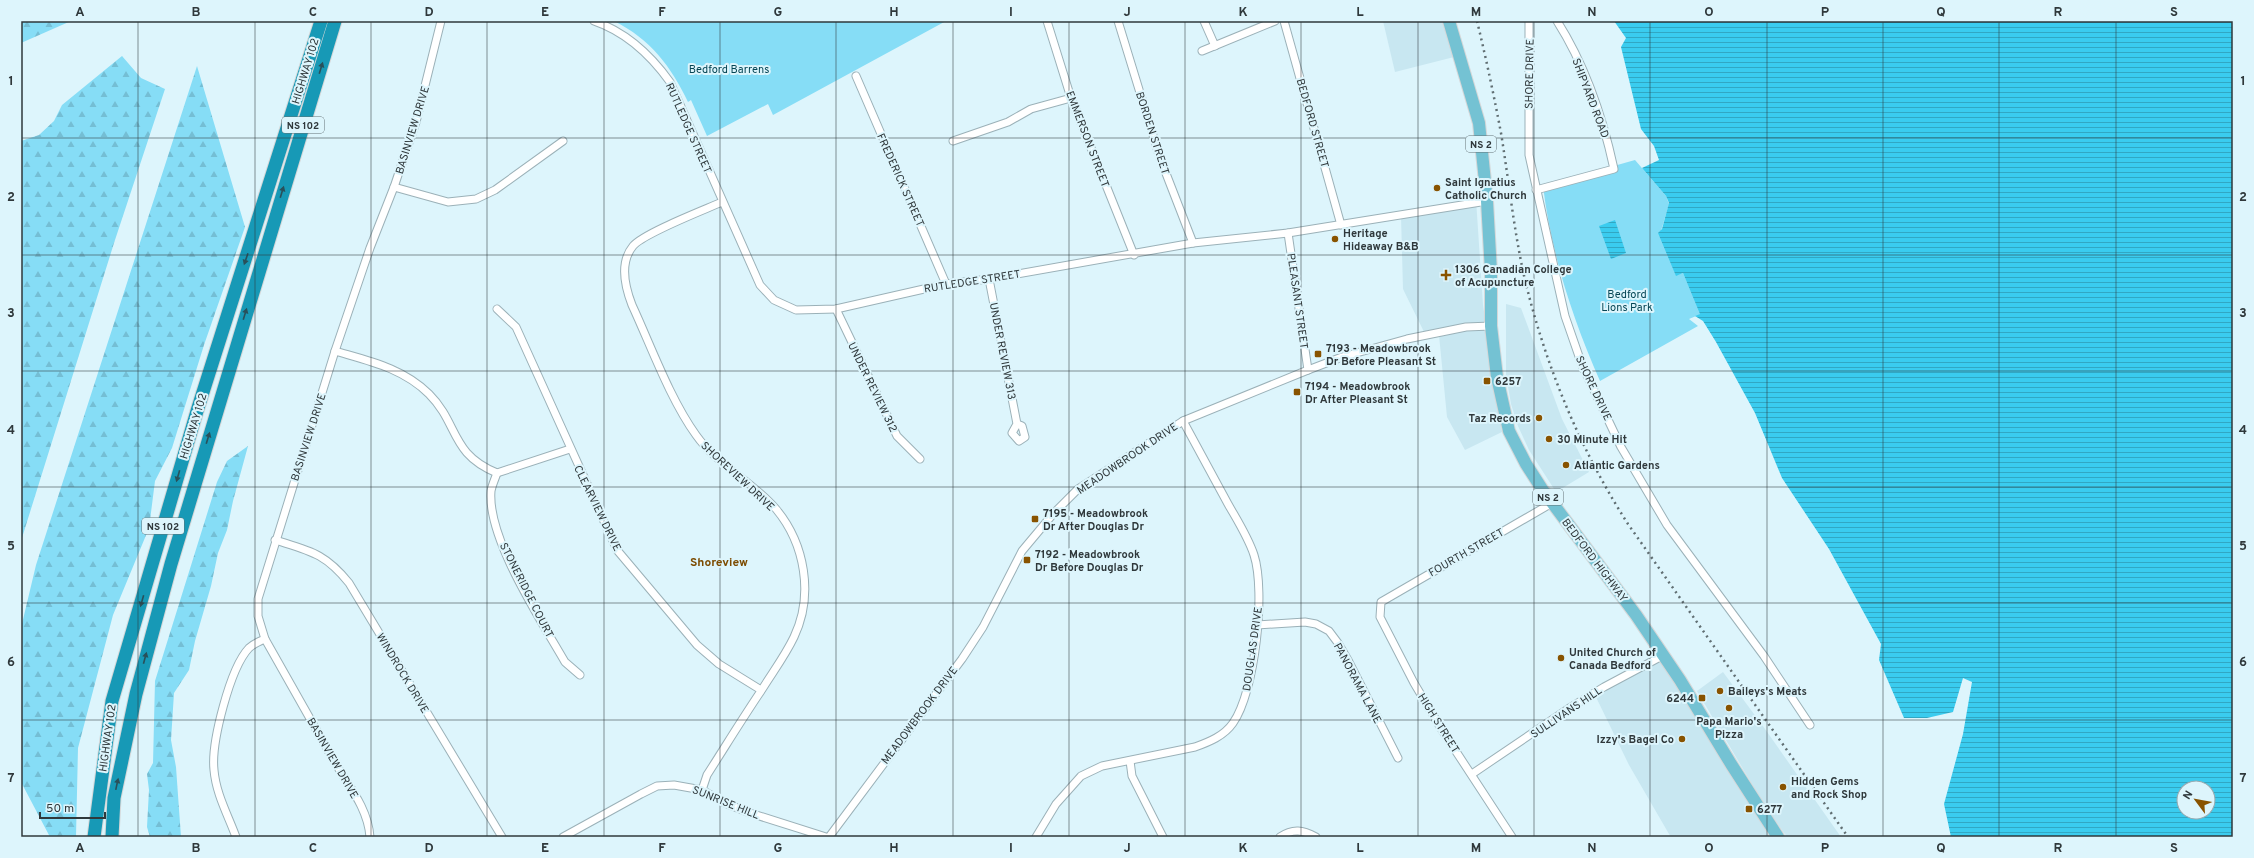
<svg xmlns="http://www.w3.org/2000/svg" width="2254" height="858" font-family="Overpass,sans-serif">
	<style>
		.built { fill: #c8e7f1 }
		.green { fill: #86ddf6 }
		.forest { fill: url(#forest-firs) }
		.water { fill: url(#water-rules); fill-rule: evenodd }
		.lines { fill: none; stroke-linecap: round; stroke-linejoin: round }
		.street-casing { stroke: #9bb1b8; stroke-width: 9 }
		.primary-casing { stroke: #d5d7d8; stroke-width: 14 }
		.highway-casing { stroke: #d5d7d8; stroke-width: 15 }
		.street { stroke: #fff; stroke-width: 7 }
		.primary { stroke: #74c2d3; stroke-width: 12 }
		.highway { stroke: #1799b6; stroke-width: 13 }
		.rail { stroke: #606e72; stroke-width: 2.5; stroke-dasharray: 2 4; stroke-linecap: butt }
		.oneway { fill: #29505a }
		.grid { fill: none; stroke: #2f383b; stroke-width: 1; stroke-opacity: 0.55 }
		.poi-dot { fill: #885300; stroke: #ddf5fc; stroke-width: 1.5 }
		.labels { text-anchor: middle; stroke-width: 4; stroke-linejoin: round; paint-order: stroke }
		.shield { fill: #ddf5fc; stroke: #637175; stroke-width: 1 }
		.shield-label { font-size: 10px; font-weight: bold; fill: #2f383b }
		.park-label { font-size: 11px; fill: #064655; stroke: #ddf5fc }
		.street-label { font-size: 11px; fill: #2f383b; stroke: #ddf5fc }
		.poi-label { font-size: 11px; font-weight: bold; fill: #2f383b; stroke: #ddf5fc; text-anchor: start }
		.neighbourhood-label { font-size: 12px; font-weight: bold; fill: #7c4b01; stroke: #ddf5fc }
		.neatline { fill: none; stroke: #2f383b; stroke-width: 1.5 }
		.grid-label { font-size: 13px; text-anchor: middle; font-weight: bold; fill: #2f383b }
	</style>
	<defs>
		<pattern id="forest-firs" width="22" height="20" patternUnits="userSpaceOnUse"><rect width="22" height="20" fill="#86ddf6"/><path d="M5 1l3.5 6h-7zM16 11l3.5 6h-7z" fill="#74bed4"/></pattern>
		<pattern id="water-rules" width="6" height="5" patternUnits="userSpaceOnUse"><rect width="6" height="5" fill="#3accef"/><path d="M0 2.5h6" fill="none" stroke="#31a7c3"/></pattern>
	</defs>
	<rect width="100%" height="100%" fill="#ddf5fc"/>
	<g class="built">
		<polygon points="1383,21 1445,21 1458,56 1395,72"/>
		<polygon points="1476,199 1483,305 1502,432 1465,450 1447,417 1439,335 1427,338 1403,289 1401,216"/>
		<polygon points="1506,304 1521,308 1562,419 1589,472 1556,492 1529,450 1518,426 1511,404 1506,375"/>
		<polygon points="1658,651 1762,823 1773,837 1671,837 1669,834 1629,765 1595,695"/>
		<polygon points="1723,672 1765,729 1841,837 1787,837 1766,808 1697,691"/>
	</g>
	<g class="green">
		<path d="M614 21H946L773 115 768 104 707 136 691 100 688 102C671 66 650 39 614 21Z"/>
		<path d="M1635 160 1666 196 1669 204 1661 231 1677 275 1683 273 1701 314 1689 319 1698 326 1600 381C1573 320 1551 253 1543 186Z"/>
	</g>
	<g class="forest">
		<polygon points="21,21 71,21 21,43"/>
		<polygon points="122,56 141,78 165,89 114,243 21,541 21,141 39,135 54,121 62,105"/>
		<polygon points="197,66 245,227 204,345 172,448 155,481 149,528 113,615 78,748 76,837 50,837 21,782 21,628 36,565"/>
		<polygon points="248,446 233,501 227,530 218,553 211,586 195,641 189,670 174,693 171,740 176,767 181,837 150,837 147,827 149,790 147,774 153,763 155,681 217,482 227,461"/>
	</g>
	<g class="water">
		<path d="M1614 21H2233V837H1951L1944 804 1963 734 1972 682 1963 678 1953 712 1927 718H1904L1879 660 1881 644 1829 549 1782 478 1755 413 1716 342 1703 321 1695 316 1700 314 1683 273 1676 276 1658 233 1662 229 1669 203 1666 196 1642 168 1659 160 1654 146 1641 129 1621 47 1626 38ZM2184 788H2208V812H2184Z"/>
		<polygon points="1615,220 1626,253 1611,259 1599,226"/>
	</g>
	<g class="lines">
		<defs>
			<g id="street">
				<path d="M594 21C626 32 650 54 670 82L760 285 774 300 796 310 836 309 946 284 989 279 1193 243 1288 233 1487 201"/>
				<polyline points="1047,21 1071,98 1134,255"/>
				<polyline points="1118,21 1160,158 1193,243"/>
				<polyline points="1204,21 1215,46"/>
				<polyline points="1284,21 1341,225"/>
				<polyline points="1529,21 1529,155 1565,316 1582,365 1621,447 1667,525 1764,656 1810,725"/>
				<polyline points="1202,51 1275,21"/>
				<polyline points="856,76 946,284"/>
				<polyline points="953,141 1008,122 1031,109 1071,98"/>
				<polyline points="394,187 448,202 476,199 495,190 563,141"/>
				<path d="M1536 190 1614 169C1603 118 1585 65 1557 21"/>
				<polyline points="1288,233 1308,370"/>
				<polyline points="989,279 1017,424 1022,426 1025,437 1019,441 1012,433 1017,424"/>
				<polyline points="497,309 516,327 617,550 697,645 719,664 761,690"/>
				<polyline points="836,309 897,436 920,459"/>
				<path d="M335 351C369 361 403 368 429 394 459 424 450 454 497 473L570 449"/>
				<path d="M497 473C495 479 492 485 491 491 487 539 541 620 565 662L580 675"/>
				<path d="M275 540C310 551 325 553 349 583L502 837"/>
				<polyline points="1257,625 1305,622 1316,624 1329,631 1338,643 1348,660 1398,758"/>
				<polyline points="1130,761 1132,776 1163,837"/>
				<polyline points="1472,774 1571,707 1604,687 1664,655"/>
				<path d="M702 790 707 775C725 747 742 719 761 691 772 673 785 656 794 637 814 595 805 544 776 509 752 481 717 465 696 435 670 399 651 346 632 305 625 287 619 263 633 246 644 233 704 210 722 202"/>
				<path d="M236 837C228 815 216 794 214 770 211 743 230 668 249 648 253 644 260 641 265 639"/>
				<path d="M370 837C368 808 348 785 334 761 311 720 288 679 265 639L258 616V599L335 351 370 248 394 187 416 122 441 21"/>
				<polyline points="563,837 641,794 657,786 674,785 702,790 725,803 750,813 826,837"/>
				<polyline points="829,837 962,659 983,627 1022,551 1053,514 1078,489 1183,421 1308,370 1342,357 1407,339 1466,327 1491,326"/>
				<path d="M1036 837 1056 804 1081 776 1102 766 1195 747C1209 742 1224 736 1233 723 1255 692 1266 592 1254 555 1248 537 1237 520 1228 504 1213 476 1198 449 1183 421"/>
				<path d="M1280 837C1293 828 1303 830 1316 837"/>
				<polyline points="1512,837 1442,730 1414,683 1380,617 1381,602 1552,503"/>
			</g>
			<polyline id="primary" points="1449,21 1479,123 1487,201 1491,272 1491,326 1497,377 1509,431 1526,464 1542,489 1636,615 1680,680 1731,764 1778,837"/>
			<g id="highway">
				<polyline points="94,837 112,701 197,411 321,21"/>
				<polyline points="112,837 114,798 136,694 171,564 335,21"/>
			</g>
		</defs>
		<use href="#street" class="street-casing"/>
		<use href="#primary" class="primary-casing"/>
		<use href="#highway" class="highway-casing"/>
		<use href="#street" class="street"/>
		<use href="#primary" class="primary"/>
		<use href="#highway" class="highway"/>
		<path class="rail" d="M1477 21C1486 58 1494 96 1501 133 1509 182 1514 232 1525 280 1546 367 1580 449 1628 524L1848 837"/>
	</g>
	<defs><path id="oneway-solid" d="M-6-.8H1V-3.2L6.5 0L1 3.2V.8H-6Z"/></defs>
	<g class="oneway">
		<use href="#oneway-solid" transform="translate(321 68) rotate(-73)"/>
		<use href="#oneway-solid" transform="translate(282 192) rotate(-73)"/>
		<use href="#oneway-solid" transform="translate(246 259) rotate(109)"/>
		<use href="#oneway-solid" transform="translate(245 314) rotate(-73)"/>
		<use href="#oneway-solid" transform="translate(208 438) rotate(-73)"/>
		<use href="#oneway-solid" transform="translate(178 476) rotate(106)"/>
		<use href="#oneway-solid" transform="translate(142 601) rotate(106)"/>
		<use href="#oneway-solid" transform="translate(145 658) rotate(-75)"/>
		<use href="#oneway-solid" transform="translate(117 784) rotate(-78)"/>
	</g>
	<path class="grid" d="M138 21V837M255 21V837M371 21V837M487 21V837M604 21V837M720 21V837M836 21V837M953 21V837M1069 21V837M1185 21V837M1301 21V837M1418 21V837M1534 21V837M1650 21V837M1767 21V837M1883 21V837M1999 21V837M2116 21V837M21 138H2233M21 255H2233M21 371H2233M21 487H2233M21 603H2233M21 720H2233"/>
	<g class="poi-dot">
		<circle cx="1437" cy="188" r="4"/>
		<circle cx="1335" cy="239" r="4"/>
		<path d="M1444 269h4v4h4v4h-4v4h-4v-4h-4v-4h4z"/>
		<rect x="1314" y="350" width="8" height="8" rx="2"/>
		<rect x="1483" y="377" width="8" height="8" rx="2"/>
		<rect x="1293" y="388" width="8" height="8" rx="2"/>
		<circle cx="1539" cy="418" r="4"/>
		<circle cx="1549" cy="439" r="4"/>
		<circle cx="1566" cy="465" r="4"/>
		<rect x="1031" y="515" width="8" height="8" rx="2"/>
		<rect x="1023" y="556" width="8" height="8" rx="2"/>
		<circle cx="1561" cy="658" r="4"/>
		<circle cx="1720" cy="691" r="4"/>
		<rect x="1698" y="694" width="8" height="8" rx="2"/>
		<circle cx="1729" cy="708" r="4"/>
		<circle cx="1682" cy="739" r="4"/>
		<circle cx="1783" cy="787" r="4"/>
		<rect x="1745" y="805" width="8" height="8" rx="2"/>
	</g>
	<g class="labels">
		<g class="shield">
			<rect x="282" y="117" width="42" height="16" rx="3"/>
			<rect x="1466" y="136" width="30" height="16" rx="3"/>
			<rect x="1533" y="489" width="30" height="16" rx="3"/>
			<rect x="142" y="518" width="42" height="16" rx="3"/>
		</g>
		<g class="shield-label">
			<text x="303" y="129">NS 102</text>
			<text x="1481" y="148">NS 2</text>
			<text x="1548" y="501">NS 2</text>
			<text x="163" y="530">NS 102</text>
		</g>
		<g class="park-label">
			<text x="729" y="73">Bedford Barrens</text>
			<text x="1627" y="298">Bedford<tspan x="1627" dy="13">Lions Park</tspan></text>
		</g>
		<g class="street-label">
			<text transform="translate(305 71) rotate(-73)" y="4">HIGHWAY 102</text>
			<text transform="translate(1529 74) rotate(-89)" y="4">SHORE DRIVE</text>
			<text transform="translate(1591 98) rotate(69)" y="4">SHIPYARD ROAD</text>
			<text transform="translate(1313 123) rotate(74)" y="4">BEDFORD STREET</text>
			<text transform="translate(689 128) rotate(66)" y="4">RUTLEDGE STREET</text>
			<text transform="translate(412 130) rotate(-73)" y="4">BASINVIEW DRIVE</text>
			<text transform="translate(1153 133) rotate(72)" y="4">BORDEN STREET</text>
			<text transform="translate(1088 139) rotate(69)" y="4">EMMERSON STREET</text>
			<text transform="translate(901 180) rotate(66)" y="4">FREDERICK STREET</text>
			<text transform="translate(972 281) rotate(-9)" y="4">RUTLEDGE STREET</text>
			<text transform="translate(1298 301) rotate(82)" y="4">PLEASANT STREET</text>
			<text transform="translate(1003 351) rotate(79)" y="4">UNDER REVIEW 313</text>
			<text transform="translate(873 387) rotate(64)" y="4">UNDER REVIEW 312</text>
			<text transform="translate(1594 388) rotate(65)" y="4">SHORE DRIVE</text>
			<text transform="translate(193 426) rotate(-73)" y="4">HIGHWAY 102</text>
			<text transform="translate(308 437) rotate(-72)" y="4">BASINVIEW DRIVE</text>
			<text transform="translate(1127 458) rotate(-34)" y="4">MEADOWBROOK DRIVE</text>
			<text transform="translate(738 476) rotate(43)" y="4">SHOREVIEW DRIVE</text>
			<text transform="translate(598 508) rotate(64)" y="4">CLEARVIEW DRIVE</text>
			<text transform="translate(1466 552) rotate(-30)" y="4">FOURTH STREET</text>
			<text transform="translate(1595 560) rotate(53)" y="4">BEDFORD HIGHWAY</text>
			<text transform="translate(527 590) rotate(63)" y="4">STONERIDGE COURT</text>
			<text transform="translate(1252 649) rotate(-82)" y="4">DOUGLAS DRIVE</text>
			<text transform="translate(403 673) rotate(59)" y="4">WINDROCK DRIVE</text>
			<text transform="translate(1358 683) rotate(62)" y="4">PANORAMA LANE</text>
			<text transform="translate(1566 712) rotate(-34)" y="4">SULLIVANS HILL</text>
			<text transform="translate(919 715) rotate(-53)" y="4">MEADOWBROOK DRIVE</text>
			<text transform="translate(1439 723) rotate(58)" y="4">HIGH STREET</text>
			<text transform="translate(107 738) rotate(-82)" y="4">HIGHWAY 102</text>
			<text transform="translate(333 758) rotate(60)" y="4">BASINVIEW DRIVE</text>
			<text transform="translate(726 802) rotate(22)" y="4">SUNRISE HILL</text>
		</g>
		<g class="poi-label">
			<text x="1445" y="186">Saint Ignatius<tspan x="1445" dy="13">Catholic Church</tspan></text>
			<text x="1343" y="237">Heritage<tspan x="1343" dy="13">Hideaway B&amp;B</tspan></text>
			<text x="1455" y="273">1306 Canadian College<tspan x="1455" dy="13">of Acupuncture</tspan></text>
			<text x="1326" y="352">7193 - Meadowbrook<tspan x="1326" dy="13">Dr Before Pleasant St</tspan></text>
			<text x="1495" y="385">6257</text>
			<text x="1305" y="390">7194 - Meadowbrook<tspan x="1305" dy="13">Dr After Pleasant St</tspan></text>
			<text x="1531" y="422" text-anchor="end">Taz Records</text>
			<text x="1557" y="443">30 Minute Hit</text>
			<text x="1574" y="469">Atlantic Gardens</text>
			<text x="1043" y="517">7195 - Meadowbrook<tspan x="1043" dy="13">Dr After Douglas Dr</tspan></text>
			<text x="1035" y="558">7192 - Meadowbrook<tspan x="1035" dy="13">Dr Before Douglas Dr</tspan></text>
			<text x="1569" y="656">United Church of<tspan x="1569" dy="13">Canada Bedford</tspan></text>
			<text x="1728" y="695">Baileys's Meats</text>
			<text x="1694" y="702" text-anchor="end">6244</text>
			<text x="1729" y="725" text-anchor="middle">Papa Mario's<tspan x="1729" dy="13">Pizza</tspan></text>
			<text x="1674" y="743" text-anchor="end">Izzy's Bagel Co</text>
			<text x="1791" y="785">Hidden Gems<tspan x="1791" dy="13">and Rock Shop</tspan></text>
			<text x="1757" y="813">6277</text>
		</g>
		<g class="neighbourhood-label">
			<text x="719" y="566">Shoreview</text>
		</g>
	</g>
	<rect width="2254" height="858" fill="none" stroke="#ddf5fc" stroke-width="44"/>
	<g transform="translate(2196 800) rotate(302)"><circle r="19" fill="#ddf5fc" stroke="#97a9af"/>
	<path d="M0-3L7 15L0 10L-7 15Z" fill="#885300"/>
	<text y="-6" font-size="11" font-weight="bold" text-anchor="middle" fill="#2f383b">N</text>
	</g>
	<path d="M40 812v6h65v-6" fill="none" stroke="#2f383b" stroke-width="2"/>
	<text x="46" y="812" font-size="12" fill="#2f383b" stroke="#ddf5fc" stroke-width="3" paint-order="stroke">50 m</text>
	<rect x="22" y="22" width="2210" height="814" class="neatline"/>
	<g class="grid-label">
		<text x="80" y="16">A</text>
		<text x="196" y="16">B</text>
		<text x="313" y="16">C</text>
		<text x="429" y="16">D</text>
		<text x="545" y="16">E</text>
		<text x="662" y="16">F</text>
		<text x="778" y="16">G</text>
		<text x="894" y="16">H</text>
		<text x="1011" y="16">I</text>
		<text x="1127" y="16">J</text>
		<text x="1243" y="16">K</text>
		<text x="1360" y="16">L</text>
		<text x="1476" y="16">M</text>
		<text x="1592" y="16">N</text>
		<text x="1709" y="16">O</text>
		<text x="1825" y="16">P</text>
		<text x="1941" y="16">Q</text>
		<text x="2058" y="16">R</text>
		<text x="2174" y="16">S</text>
		<text x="11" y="85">1</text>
		<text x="2243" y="85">1</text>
		<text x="11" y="201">2</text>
		<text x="2243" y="201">2</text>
		<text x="11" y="317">3</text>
		<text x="2243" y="317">3</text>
		<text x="11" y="434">4</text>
		<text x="2243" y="434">4</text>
		<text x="11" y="550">5</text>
		<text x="2243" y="550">5</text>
		<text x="11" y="666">6</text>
		<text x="2243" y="666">6</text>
		<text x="11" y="782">7</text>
		<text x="2243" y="782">7</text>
		<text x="80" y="852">A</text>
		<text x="196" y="852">B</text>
		<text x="313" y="852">C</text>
		<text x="429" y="852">D</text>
		<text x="545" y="852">E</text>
		<text x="662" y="852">F</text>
		<text x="778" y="852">G</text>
		<text x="894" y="852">H</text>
		<text x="1011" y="852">I</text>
		<text x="1127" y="852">J</text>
		<text x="1243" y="852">K</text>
		<text x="1360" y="852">L</text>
		<text x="1476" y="852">M</text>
		<text x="1592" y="852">N</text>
		<text x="1709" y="852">O</text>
		<text x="1825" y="852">P</text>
		<text x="1941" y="852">Q</text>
		<text x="2058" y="852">R</text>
		<text x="2174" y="852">S</text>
	</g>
</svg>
